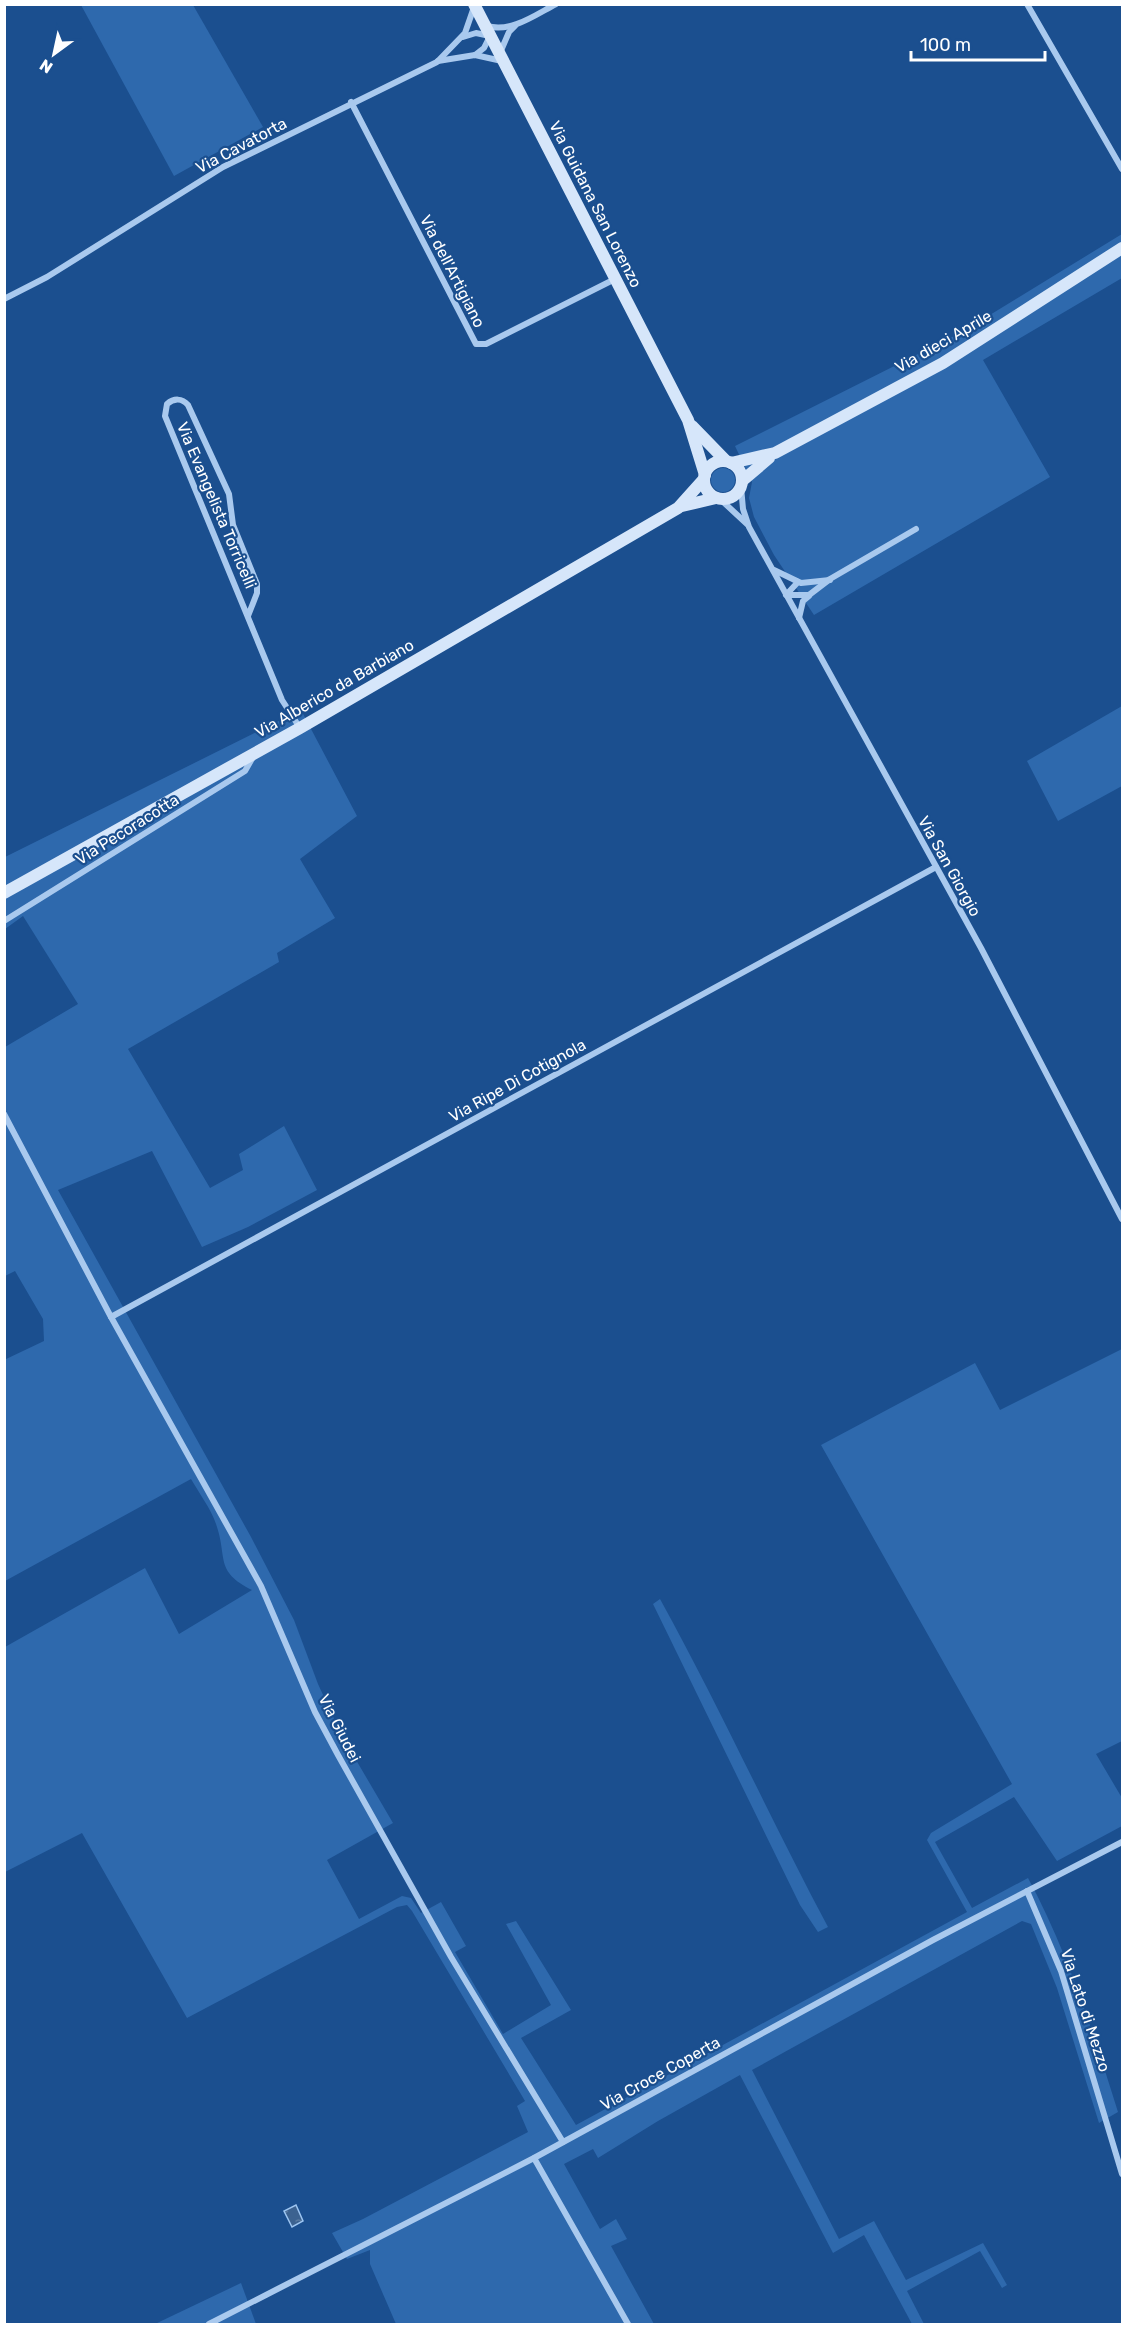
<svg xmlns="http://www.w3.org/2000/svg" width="1127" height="2329" font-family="Rubik,sans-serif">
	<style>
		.grass { fill: #2e69ad }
		.water { fill: url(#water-ripples); stroke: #9cc4f0; stroke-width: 1.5 }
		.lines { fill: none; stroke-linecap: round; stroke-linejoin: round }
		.street { stroke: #a9c9ee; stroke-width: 6 }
		.secondary { stroke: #d6e6fa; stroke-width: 12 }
		.labels { text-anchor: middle; stroke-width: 4.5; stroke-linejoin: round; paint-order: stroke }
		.street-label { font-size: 16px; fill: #fff; stroke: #1b4f8f }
	</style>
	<defs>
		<pattern id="water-ripples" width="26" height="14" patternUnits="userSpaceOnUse" patternTransform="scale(1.5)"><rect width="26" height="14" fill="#3c6290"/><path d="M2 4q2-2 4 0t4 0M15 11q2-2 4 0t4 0" fill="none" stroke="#597aa1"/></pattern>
	</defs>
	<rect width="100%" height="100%" fill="#1b4f8f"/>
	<g class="grass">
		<polygon points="81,5 193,5 263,127 174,176"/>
		<polygon points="1122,234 1122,278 983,360 1050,477 814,615 774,555 754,517 749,498 752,482 735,446 962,332"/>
		<circle cx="723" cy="480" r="12"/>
		<polygon points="1122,706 1122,786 1058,821 1027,761"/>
		<path d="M301 710 357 816 300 859 335 918 277 953 279 962 128 1049 210 1188 243 1170 239 1154 284 1126 317 1190 248 1227 202 1247 152 1151 58 1190 251 1537 294 1620 318 1684 342 1736 393 1823 327 1860 359 1919 402 1896 411 1898 421 1913 441 1902 466 1946 455 1952 503 2034 551 2005 506 1924 516 1921 571 2010 521 2038 576 2125 967 1912 927 1840 931 1833 1012 1784 821 1445 975 1363 1000 1410 1122 1349V1741L1096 1754 1122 1798V1826L1057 1861 1014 1797 935 1842 972 1908 1028 1878C1068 1952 1093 2032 1118 2112L1099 2123 1057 1988 1031 1924 1022 1921 752 2070 839 2239 874 2221 906 2280 983 2243 1007 2285 1002 2288 980 2251 907 2291 924 2324H912L864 2235 833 2253 740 2075 658 2121 598 2158 593 2149 564 2164 600 2229 616 2219 627 2239 611 2246 654 2324H396L370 2264V2250L347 2259 332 2233 363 2219 528 2132 517 2106 525 2101 412 1911 407 1905 397 1907 187 2018 82 1833 5 1872V1647L145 1568 179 1634 252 1590C214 1571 228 1558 216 1524 211 1509 199 1493 191 1479L5 1581 4 1360 44 1341 43 1319 15 1271 5 1276V1047L78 1004 23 916 5 929V857Z"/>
		<path d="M660 1599C719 1706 770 1818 828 1927L818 1932 800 1905 653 1604Z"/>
		<polygon points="241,2283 256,2324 155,2324"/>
	</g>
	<polygon class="water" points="296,2205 303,2221 292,2227 284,2211"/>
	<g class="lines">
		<g class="street">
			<polyline points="1027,4 1122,169"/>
			<path d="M487 26C511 33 535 15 556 4"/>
			<polyline points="463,37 476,33 490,36 484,48 475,55"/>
			<polyline points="500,53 509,32 515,26"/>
			<polyline points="438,61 475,55 502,61"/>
			<polyline points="351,102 476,344 486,344 615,279"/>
			<polyline points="4,299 47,277 223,167 437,62 465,33 474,7"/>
			<polyline points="741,487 743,509 749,527 981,948 1122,1219"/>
			<polyline points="720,499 747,524"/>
			<polyline points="774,570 801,583 830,580"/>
			<polyline points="798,582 786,595 809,595 830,579 916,529"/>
			<path d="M248 616 257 593V584L233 525 229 494 188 405C182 398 174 398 167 404L165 416 282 700 300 728"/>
			<polyline points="799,618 803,601 809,596"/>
			<polyline points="4,921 245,771 253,757"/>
			<polyline points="4,1114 111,1317 261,1586 315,1712 338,1755 451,1957 563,2142"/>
			<polyline points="111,1317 936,867"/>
			<polyline points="1027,1891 1061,1971 1122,2174"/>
			<polyline points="534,2158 628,2324"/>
			<polyline points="209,2324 534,2158 933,1940 1122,1842"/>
		</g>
		<g class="secondary">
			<polyline points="474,4 688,420 705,475"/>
			<polyline points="692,426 726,461"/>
			<circle cx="723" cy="480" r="19"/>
			<polyline points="731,463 775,453 943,363 1122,248"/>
			<polyline points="742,481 769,458"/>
			<polyline points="682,506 716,498"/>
			<polyline points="4,893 300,728 678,508 704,479"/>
		</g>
	</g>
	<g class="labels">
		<g class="street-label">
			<text transform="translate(241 145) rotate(-28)" y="6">Via Cavatorta</text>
			<text transform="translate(596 204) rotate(63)" y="6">Via Guidana San Lorenzo</text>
			<text transform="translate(453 271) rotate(63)" y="6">Via dell'Artigiano</text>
			<text transform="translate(943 341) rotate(-30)" y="6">Via dieci Aprile</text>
			<text transform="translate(217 505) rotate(67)" y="6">Via Evangelista Torricelli</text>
			<text transform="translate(334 688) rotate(-30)" y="6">Via Alberico da Barbiano</text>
			<text transform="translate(127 829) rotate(-32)" y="6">Via Pecoracotta</text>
			<text transform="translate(950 866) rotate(61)" y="6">Via San Giorgio</text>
			<text transform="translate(517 1080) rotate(-29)" y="6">Via Ripe Di Cotignola</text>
			<text transform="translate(340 1728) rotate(63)" y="6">Via Giudei</text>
			<text transform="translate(1086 2010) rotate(72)" y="6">Via Lato di Mezzo</text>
			<text transform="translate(660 2073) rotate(-29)" y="6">Via Croce Coperta</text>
		</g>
	</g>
	<rect width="1127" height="2329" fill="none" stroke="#ffffff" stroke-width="12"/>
	<g transform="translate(54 54) rotate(213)" stroke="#1b4f8f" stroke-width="4.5" paint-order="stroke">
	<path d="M0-4.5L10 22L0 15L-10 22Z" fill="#ffffff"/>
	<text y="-9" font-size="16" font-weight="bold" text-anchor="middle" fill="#ffffff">N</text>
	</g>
	<path d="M911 51v9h134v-9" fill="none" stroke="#ffffff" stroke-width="3"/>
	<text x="920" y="51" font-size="18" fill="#ffffff" stroke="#1b4f8f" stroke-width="4.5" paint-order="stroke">100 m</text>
</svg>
